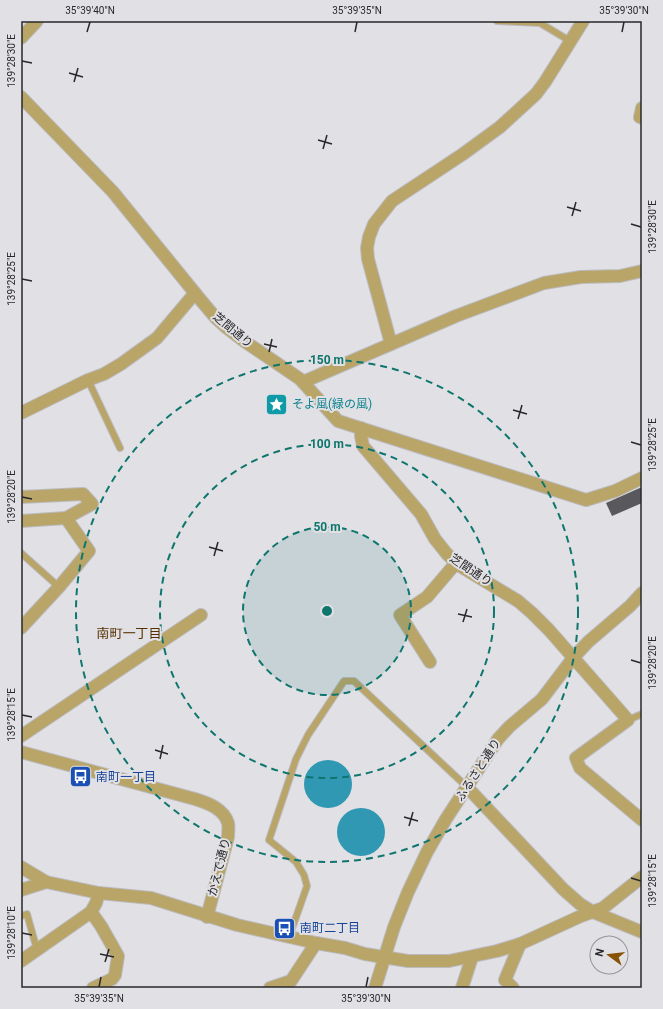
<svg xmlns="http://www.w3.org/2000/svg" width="663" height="1009" font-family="Roboto,'Noto Sans JP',sans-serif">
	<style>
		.water { fill: #3098b2 }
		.building { fill: #59595d }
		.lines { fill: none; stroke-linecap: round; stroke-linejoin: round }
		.service-casing { stroke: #bbbbc0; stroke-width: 8 }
		.minor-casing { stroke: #bbbbc0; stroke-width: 14 }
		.tertiary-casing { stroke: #bbbbc0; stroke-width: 14 }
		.service { stroke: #b9a568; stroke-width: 6 }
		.minor { stroke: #b9a568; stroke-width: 12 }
		.tertiary { stroke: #b9a568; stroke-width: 12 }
		.ticks { fill: none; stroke: #28282a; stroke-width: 1.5 }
		.ring { fill: none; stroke: #0f766e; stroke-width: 2; stroke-dasharray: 7 5 }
		.labels { text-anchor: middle; stroke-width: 4; stroke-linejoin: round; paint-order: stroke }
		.street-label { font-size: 12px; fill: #28282a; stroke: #e0e0e5 }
		.culture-label { font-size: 12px; fill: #0d838f; stroke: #e0e0e5; text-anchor: start }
		.transit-label { font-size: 12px; fill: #164399; stroke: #e0e0e5; text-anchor: start }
		.neighbourhood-label { font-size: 13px; fill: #563000; stroke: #e0e0e5 }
		.centre { fill: #0f766e; stroke: #e0e0e5; stroke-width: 2 }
		.ring-label { font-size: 12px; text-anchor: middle; font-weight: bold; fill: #0f766e; stroke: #e0e0e5; stroke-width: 4; stroke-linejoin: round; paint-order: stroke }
		.neatline { fill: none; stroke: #28282a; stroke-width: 1.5 }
		.ticks-label { font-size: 10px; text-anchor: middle; fill: #28282a }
	</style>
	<rect width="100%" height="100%" fill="#e0e0e5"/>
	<g class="water">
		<circle cx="328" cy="784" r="24"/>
		<circle cx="361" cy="832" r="24"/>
	</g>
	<polygon class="building" points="642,487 642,503 612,516 606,503"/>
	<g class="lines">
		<defs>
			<g id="service">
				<polyline points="497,21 540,23 570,41"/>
				<polyline points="88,380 120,448"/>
				<polyline points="21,553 59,587"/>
				<polyline points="628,720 642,714"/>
				<polyline points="21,916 27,914 37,950"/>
				<polyline points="289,937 307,886 304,875 296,862 269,840 296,759 308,735 344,681 354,681 467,787"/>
			</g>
			<g id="minor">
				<polyline points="21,38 37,21"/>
				<polyline points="21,97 113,192 199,298 215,317 227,328 244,341 300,379 338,421 586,500 615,491 642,478"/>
				<polyline points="642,108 640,117 642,118"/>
				<polyline points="391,344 368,259 367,248 369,237 374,224 392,201 463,154 500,127 536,94 545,82 583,21"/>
				<polyline points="303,382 456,316 544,283 581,277 620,276 642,271"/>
				<polyline points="21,413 88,380 104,374 121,364 157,338 195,293"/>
				<polyline points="361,428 361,436 363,446 421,514 435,539 447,554 460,566 518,601 532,613 549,630 628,720 576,758 580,768 642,820"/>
				<polyline points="21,497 83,494 92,504 66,518 21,521"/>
				<polyline points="21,628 59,587 89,551 66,518"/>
				<polyline points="430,662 400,615 427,597 456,563"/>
				<polyline points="21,736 201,615"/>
				<polyline points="467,787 563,889 580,904 593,912 642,932"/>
				<polyline points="21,867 46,882 99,893 151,898 237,925 316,943 345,948 365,954 408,961 449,961 497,951 520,944 581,916 603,908 642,877"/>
				<polyline points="21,890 46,882"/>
				<polyline points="91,912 101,926 118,956 115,975 112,979 93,988"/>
				<polyline points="21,961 91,912 96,903 99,893"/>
				<polyline points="270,988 291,981 316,943"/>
				<polyline points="375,988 394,927 408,892 427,852 446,819 498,739 509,727 542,699 573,658 588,642 630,606 642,593"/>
				<polyline points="462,988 472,957"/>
				<polyline points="513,988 505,980 520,944"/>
			</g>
			<path id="tertiary" d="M21 752 195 799C208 803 224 809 228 823 229 827 228 833 228 837L207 917"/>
		</defs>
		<use href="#service" class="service-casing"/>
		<use href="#minor" class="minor-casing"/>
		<use href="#tertiary" class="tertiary-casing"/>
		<use href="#service" class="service"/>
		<use href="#minor" class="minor"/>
		<use href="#tertiary" class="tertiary"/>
	</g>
	<path class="ticks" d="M87 32 90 22M355 32 357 22M622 32 624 22M22 61 32 63M69 73 83 77M74 82 78 68M318 140 332 144M323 149 327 135M567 207 581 211M572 216 576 202M631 224 641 227M22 279 32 281M264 344 277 347M269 352 272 339M513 410 527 414M518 419 522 405M631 442 641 445M22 497 32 499M209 547 223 551M214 556 218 542M458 614 472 617M463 622 467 609M631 660 641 663M22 715 32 717M155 750 168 754M160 759 163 745M404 817 418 821M409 826 413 812M631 878 641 881M22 933 32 935M100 954 114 957M105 962 109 949M99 987 101 977M366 987 368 977"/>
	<circle cx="327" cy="611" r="84" fill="#0f766e" fill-opacity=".12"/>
	<g class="ring">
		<circle cx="327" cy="611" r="84"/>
		<circle cx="327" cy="611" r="167"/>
		<circle cx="327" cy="611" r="251"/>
	</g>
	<defs>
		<symbol id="sight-square" viewBox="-11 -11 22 22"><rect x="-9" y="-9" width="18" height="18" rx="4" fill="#0f9aa8" stroke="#e0e0e5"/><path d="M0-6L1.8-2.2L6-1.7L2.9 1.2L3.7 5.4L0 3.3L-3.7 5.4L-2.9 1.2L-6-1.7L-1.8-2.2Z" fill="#fff"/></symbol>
		<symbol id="bus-square" viewBox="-11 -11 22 22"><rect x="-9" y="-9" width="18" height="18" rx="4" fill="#1a4fb4" stroke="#e0e0e5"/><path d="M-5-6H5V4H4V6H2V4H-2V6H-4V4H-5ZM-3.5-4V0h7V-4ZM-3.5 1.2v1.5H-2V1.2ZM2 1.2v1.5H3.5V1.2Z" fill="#fff"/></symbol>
	</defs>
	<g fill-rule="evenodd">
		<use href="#sight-square" x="264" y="392" width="25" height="25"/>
		<use href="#bus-square" x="68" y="764" width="25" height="25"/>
		<use href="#bus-square" x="272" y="916" width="25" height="25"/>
	</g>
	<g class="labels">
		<g class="street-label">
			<text transform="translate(233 330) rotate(40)" y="4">芝間通り</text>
			<text transform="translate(471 570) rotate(34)" y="4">芝間通り</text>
			<text transform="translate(478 770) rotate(-57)" y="4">ふるさと通り</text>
			<text transform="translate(219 867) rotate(-76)" y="4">かえで通り</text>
		</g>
		<g class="culture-label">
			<text x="292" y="408">そよ風(緑の風)</text>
		</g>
		<g class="transit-label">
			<text x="96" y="781">南町一丁目</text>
			<text x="300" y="932">南町二丁目</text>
		</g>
		<g class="neighbourhood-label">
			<text x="129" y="638">南町一丁目</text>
		</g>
	</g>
	<circle cx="327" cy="611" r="6" class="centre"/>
	<g class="ring-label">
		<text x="327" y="364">150 m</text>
		<text x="327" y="448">100 m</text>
		<text x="327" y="531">50 m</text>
	</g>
	<rect width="663" height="1009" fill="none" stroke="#e0e0e5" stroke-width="44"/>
	<g transform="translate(609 955) rotate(285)"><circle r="19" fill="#e0e0e5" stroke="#96969a"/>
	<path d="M0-3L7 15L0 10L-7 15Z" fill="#895103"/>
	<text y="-6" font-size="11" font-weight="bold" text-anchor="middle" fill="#28282a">N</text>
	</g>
	<rect x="22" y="22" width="619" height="965" class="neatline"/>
	<g class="ticks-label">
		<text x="90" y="14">35°39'40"N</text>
		<text x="357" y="14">35°39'35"N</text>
		<text x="624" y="14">35°39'30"N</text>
		<text transform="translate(11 61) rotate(-90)" y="4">139°28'30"E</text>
		<text transform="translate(652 227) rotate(-90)" y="4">139°28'30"E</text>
		<text transform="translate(11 279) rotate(-90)" y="4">139°28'25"E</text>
		<text transform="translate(652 445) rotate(-90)" y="4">139°28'25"E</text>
		<text transform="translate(11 497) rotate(-90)" y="4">139°28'20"E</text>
		<text transform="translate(652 663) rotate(-90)" y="4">139°28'20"E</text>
		<text transform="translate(11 715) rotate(-90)" y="4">139°28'15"E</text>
		<text transform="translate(652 881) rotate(-90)" y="4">139°28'15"E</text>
		<text transform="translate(11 933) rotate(-90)" y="4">139°28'10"E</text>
		<text x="99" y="1002">35°39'35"N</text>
		<text x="366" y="1002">35°39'30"N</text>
	</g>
</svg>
